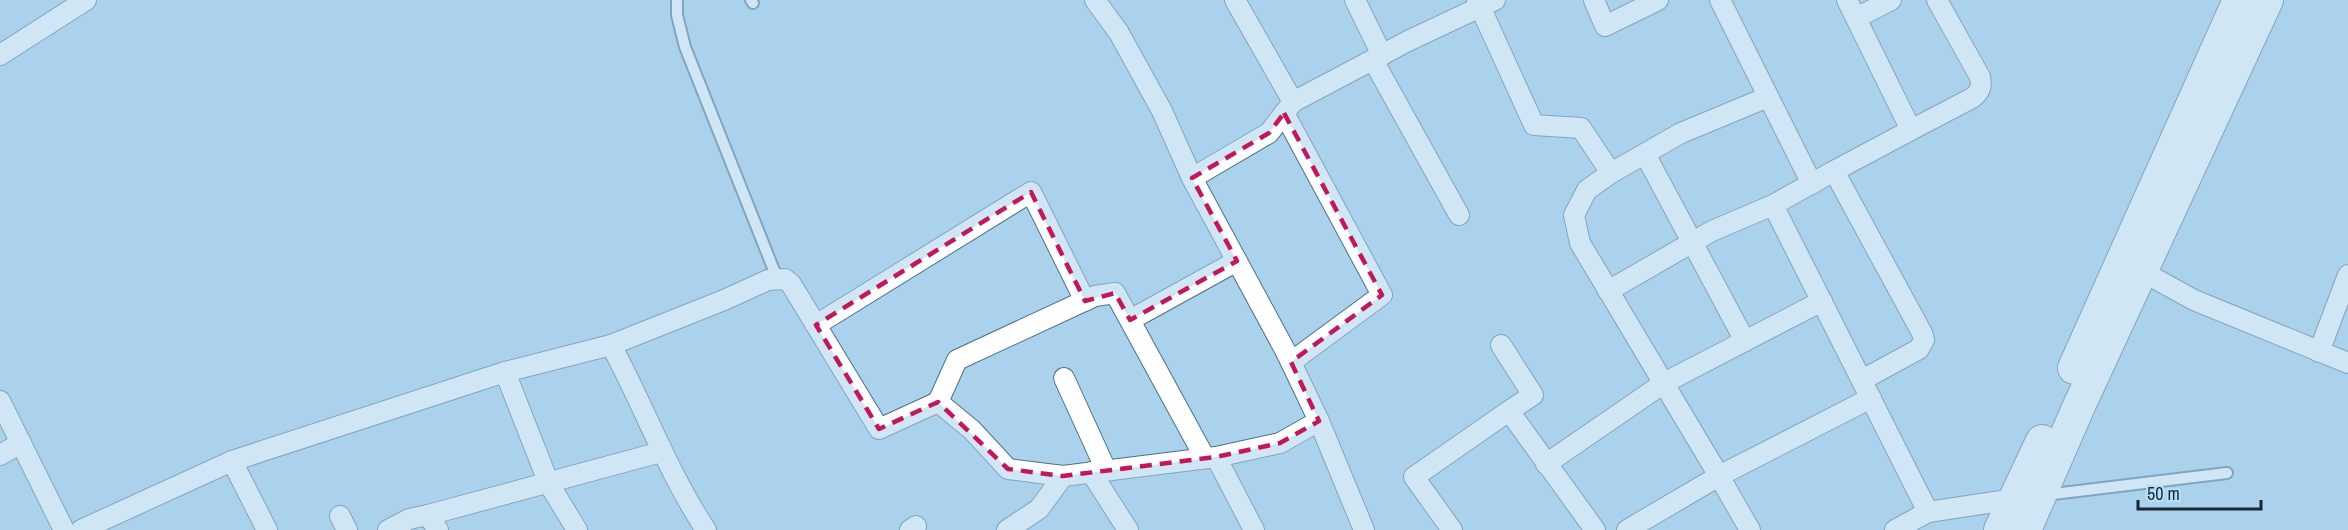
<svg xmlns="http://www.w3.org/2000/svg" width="2348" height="530" font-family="'Archivo Narrow',sans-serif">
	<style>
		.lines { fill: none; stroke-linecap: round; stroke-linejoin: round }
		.lane-casing { stroke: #4d7088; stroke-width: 14 }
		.street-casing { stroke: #4d7088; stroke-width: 22 }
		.primary-casing { stroke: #4d7088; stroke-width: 34 }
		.lane { stroke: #fff; stroke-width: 10 }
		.street { stroke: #fff; stroke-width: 20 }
		.primary { stroke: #fff; stroke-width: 32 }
		.marked { fill: none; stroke: #c2185b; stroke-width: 4.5; stroke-dasharray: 12 8; stroke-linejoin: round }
	</style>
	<rect width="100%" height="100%" fill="#abd2ed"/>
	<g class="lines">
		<defs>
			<g id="lane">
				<polyline points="677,0 677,15 685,47 777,278"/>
				<polyline points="751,0 753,3"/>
				<polyline points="2045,495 2227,473"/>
			</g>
			<g id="street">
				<polyline points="1095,0 1119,33 1162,111 1192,178 1286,352 1319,421"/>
				<polyline points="1235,0 1293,102"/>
				<polyline points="1355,0 1382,55"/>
				<polyline points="1477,0 1534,125 1581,128 1611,173 1681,133 1768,97"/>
				<polyline points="1594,0 1605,26 1658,0"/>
				<polyline points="1720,0 1812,184"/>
				<polyline points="1856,18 1891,0"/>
				<polyline points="0,55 86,0"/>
				<polyline points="1373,60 1459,215"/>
				<polyline points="1284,113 1382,295 1291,362"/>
				<path d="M1911 130 1972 98C1980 92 1982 87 1980 77L1937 0"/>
				<polyline points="1645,154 1745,341"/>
				<polyline points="1834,171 1911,130 1847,0"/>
				<polyline points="1611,173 1587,190 1574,215 1580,243 1719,476 1871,398"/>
				<polyline points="1192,178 1269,133 1293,102 1408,41 1495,0"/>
				<polyline points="1773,205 1834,171 1922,333 1924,340 1919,349 1862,380"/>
				<polyline points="2143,272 2194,300 2348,363"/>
				<polyline points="1608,291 1712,231 1773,205 1928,512"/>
				<polyline points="1130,320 1237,261"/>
				<polyline points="816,325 1031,192 1085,301"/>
				<path d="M611 345C644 406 667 471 706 530"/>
				<polyline points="1501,345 1533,395 1509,411 1595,530"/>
				<polyline points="2319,352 2348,275"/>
				<polyline points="505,372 549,484 577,530"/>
				<polyline points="1064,378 1106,470"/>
				<polyline points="0,401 64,530"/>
				<polyline points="938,402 957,360 1095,296 1115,293 1205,458"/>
				<polyline points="0,455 21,443"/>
				<polyline points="1216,457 1254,530"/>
				<polyline points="1546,464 1664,383 1822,301"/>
				<polyline points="1091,472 1128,530"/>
				<polyline points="340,516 347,530"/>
				<polyline points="81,530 232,461"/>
				<polyline points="267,530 232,461 505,372 611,345 724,300 768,280 785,279 791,284 879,429 938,402 972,430 1008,469 1063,476 1216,457 1280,443 1319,421 1364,530"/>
				<polyline points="388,530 409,519 428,515"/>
				<polyline points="438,530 428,515 661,452"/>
				<polyline points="910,530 916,526"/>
				<polyline points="1007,530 1039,509 1063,476"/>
				<polyline points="1452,530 1414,477 1509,411"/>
				<polyline points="1627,530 1719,476 1750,530"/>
				<polyline points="1895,530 1928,512 2021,498"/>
			</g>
			<g id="primary">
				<polyline points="2074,368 2239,0"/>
				<polyline points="2000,530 2042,441"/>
				<polyline points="2025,530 2079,406 2267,0"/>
			</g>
		</defs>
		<use href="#lane" class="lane-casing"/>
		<use href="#street" class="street-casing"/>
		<use href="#primary" class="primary-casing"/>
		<use href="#lane" class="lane"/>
		<use href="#street" class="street"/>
		<use href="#primary" class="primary"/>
	</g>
	<path d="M0 0H2348V530H0ZM1284 113 1382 295 1291 362 1319 421 1280 443 1216 457 1063 476 1008 469 938 402 879 429 816 325 1031 192 1085 301 1115 293 1130 320 1237 261 1192 178 1269 133Z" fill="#abd2ed" fill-opacity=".55" fill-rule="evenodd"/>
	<path class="marked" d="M1284 113 1382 295 1291 362 1319 421 1280 443 1216 457 1063 476 1008 469 938 402 879 429 816 325 1031 192 1085 301 1115 293 1130 320 1237 261 1192 178 1269 133Z"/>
	<path d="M2138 500v9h123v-9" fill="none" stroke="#182731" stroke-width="3"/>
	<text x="2147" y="500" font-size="18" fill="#182731" stroke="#b8dffa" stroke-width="4.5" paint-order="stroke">50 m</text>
</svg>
